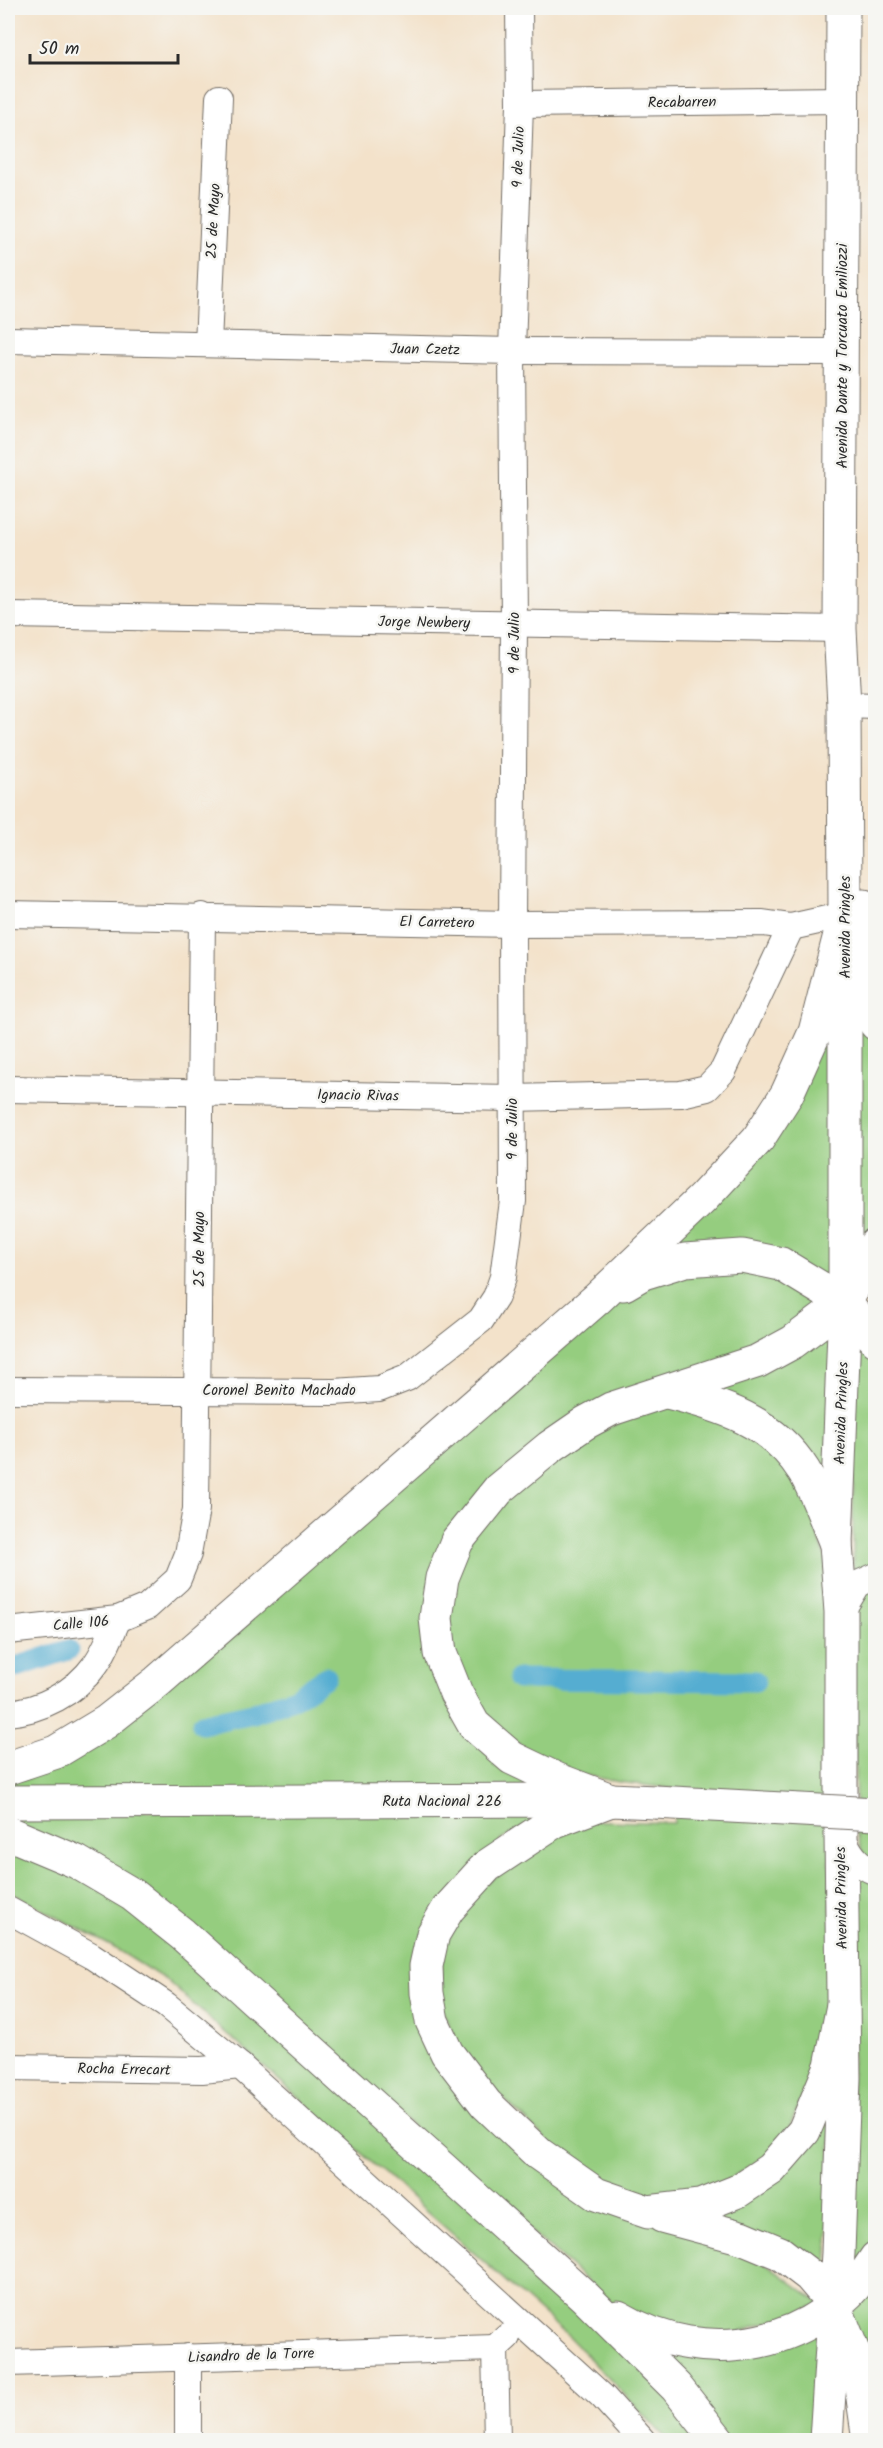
<svg xmlns="http://www.w3.org/2000/svg" width="883" height="2448" font-family="Kalam,sans-serif">
	<style>
		.green { fill: #95cd7f; stroke: #607c55; stroke-width: 1.5 }
		.lines { fill: none; stroke-linecap: round; stroke-linejoin: round }
		.canal { stroke: #54add1; stroke-width: 21 }
		.minor-casing { stroke: #716b63; stroke-width: 28 }
		.major-casing { stroke: #716b63; stroke-width: 35 }
		.highway-casing { stroke: #716b63; stroke-width: 35 }
		.minor { stroke: #fff; stroke-width: 26 }
		.major { stroke: #fff; stroke-width: 33 }
		.highway { stroke: #fff; stroke-width: 33 }
		.highway-bridge-casing { stroke: #716b63; stroke-width: 35; stroke-linecap: butt }
		.highway-bridge { stroke: #fff; stroke-width: 33 }
		.labels { text-anchor: middle; stroke-width: 5; stroke-linejoin: round; paint-order: stroke }
		.street-label { font-size: 15px; fill: #2b2b2b; stroke: #f6f6f2 }
	</style>
	<rect width="100%" height="100%" fill="#f6f6f2"/>
	<filter id="ink" filterUnits="userSpaceOnUse"><feTurbulence type="fractalNoise" baseFrequency=".0167" numOctaves="2"/><feDisplacementMap in="SourceGraphic" scale="12" xChannelSelector="R" yChannelSelector="G"/><feConvolveMatrix kernelMatrix="1 2 1 2 8 2 1 2 1" color-interpolation-filters="sRGB"/></filter>
	<filter id="wash" filterUnits="userSpaceOnUse"><feTurbulence type="fractalNoise" baseFrequency=".008" numOctaves="4" result="noise"/><feDisplacementMap in="SourceGraphic" scale="24" xChannelSelector="R" yChannelSelector="G"/><feGaussianBlur stdDeviation="1.35" result="paint"/><feColorMatrix in="noise" values="0 0 0 0 0 0 0 0 0 0 0 0 0 0 0 0 0 1.4 0 .05"/><feComposite in="paint" operator="in"/></filter>
	<g filter="url(#wash)">
		<rect width="100%" height="100%" fill="#f3e2ca"/>
		<g class="green">
			<polygon points="859,929 876,1082 875,1221 874,1232 855,1265"/>
			<polygon points="831,1001 837,1290 787,1257 641,1268 735,1176"/>
			<polygon points="739,1261 830,1301 758,1356 650,1387 454,1528 434,1670 557,1791 8,1793 8,1780 40,1770 616,1294"/>
			<polygon points="837,1319 831,1513 804,1458 700,1390"/>
			<polygon points="854,1325 875,1350 876,1569 853,1577"/>
			<polygon points="665,1401 699,1406 795,1467 826,1559 831,1936 824,2043 782,2146 710,2191 647,2200 577,2169 467,2064 438,2001 445,1932 461,1902 572,1820 674,1823 676,1789 619,1782 558,1770 476,1716 442,1619 468,1536 557,1452"/>
			<polygon points="875,1587 875,1865 862,1851 856,1833 853,1609 859,1597"/>
			<polygon points="8,1811 554,1811 502,1839 419,1994 507,2136 741,2245 821,2304 723,2338 621,2311 247,1980 8,1824"/>
			<polygon points="8,1842 138,1907 528,2255 711,2440 668,2440 570,2338 166,1980 113,1947 8,1891"/>
			<polygon points="852,1867 875,1880 876,2241 852,2282"/>
			<polygon points="833,2082 827,2281 699,2216 727,2206"/>
			<polygon points="875,2272 876,2359 871,2390 840,2309"/>
			<polygon points="823,2320 816,2440 726,2440 676,2375 661,2346"/>
		</g>
		<g class="lines">
			<g class="canal">
				<polyline points="8,1670 68,1650"/>
				<polyline points="518,1679 755,1681"/>
				<polyline points="202,1724 253,1713 295,1698 326,1677"/>
			</g>
		</g>
	</g>
	<g filter="url(#ink)">
		<g class="lines">
			<defs>
				<g id="minor">
					<polyline points="520,104 843,100"/>
					<polyline points="8,340 512,351 842,352"/>
					<polyline points="208,344 219,98"/>
					<polyline points="8,615 840,629"/>
					<polyline points="844,705 876,706"/>
					<polyline points="8,914 512,924 763,923 791,927 845,915 860,914"/>
					<polyline points="8,1089 512,1098 681,1094 707,1088 723,1071 791,927"/>
					<polyline points="8,1390 334,1392 379,1389 407,1378 481,1320 496,1297 503,1277 513,1201 512,924 514,623 512,351 520,104 519,8"/>
					<polyline points="841,1612 858,1584 876,1576"/>
					<polyline points="8,1631 118,1619 147,1607 178,1579 188,1554 196,1509 202,916"/>
					<path d="M8 1713C41 1710 75 1693 95 1665 105 1652 111 1634 118 1619"/>
					<path d="M841 1834C849 1852 856 1865 876 1872"/>
					<polyline points="8,1910 92,1956 166,2005 240,2066 603,2397 642,2440"/>
					<polyline points="8,2067 202,2070 240,2066"/>
					<polyline points="8,2363 495,2348"/>
					<polyline points="188,2440 188,2357"/>
					<polyline points="497,2440 495,2348 507,2337"/>
				</g>
				<g id="major">
					<polyline points="864,906 876,1024"/>
					<polyline points="826,2440 838,2253 844,2078 841,1834 841,1612 836,1544 845,1303 845,915 844,705 840,629 843,8"/>
				</g>
				<g id="highway">
					<polyline points="624,1284 643,1273 685,1260 742,1256 781,1264 845,1303 876,1340"/>
					<path d="M667 1392C721 1405 773 1421 804 1471 817 1493 826 1520 836 1544"/>
					<polyline points="8,1768 56,1752 106,1722 157,1682 598,1298 702,1199 758,1139 787,1094 815,1032 845,915"/>
					<polyline points="611,1800 555,1821 487,1866 448,1909 433,1934 426,1966 427,1993 432,2021 447,2053 486,2104 539,2154 596,2194 648,2212 700,2206 738,2191 771,2169 804,2131 831,2066 843,2005"/>
					<polyline points="611,1800 556,1779 512,1758 474,1725 456,1693 440,1653 436,1618 442,1578 457,1541 499,1489 550,1447 585,1423 611,1409 758,1361 793,1342 845,1303 876,1244"/>
					<polyline points="8,1802 611,1800 655,1802"/>
					<polyline points="8,1833 77,1862 133,1895 182,1934 585,2297 676,2387 718,2440"/>
					<polyline points="662,2216 744,2238 780,2253 810,2276 834,2304 858,2364 869,2440"/>
					<path d="M618 2317C706 2370 821 2348 876 2258"/>
				</g>
			</defs>
			<use href="#minor" class="minor-casing"/>
			<use href="#major" class="major-casing"/>
			<use href="#highway" class="highway-casing"/>
			<use href="#minor" class="minor"/>
			<use href="#major" class="major"/>
			<use href="#highway" class="highway"/>
			<defs>
				<polyline id="highway-bridge" points="655,1802 876,1814"/>
			</defs>
			<use href="#highway-bridge" class="highway-bridge-casing"/>
			<use href="#highway-bridge" class="highway-bridge"/>
		</g>
	</g>
	<g class="labels">
		<g class="street-label">
			<text transform="translate(682 102) rotate(-1)" y="5">Recabarren</text>
			<text transform="translate(518 157) rotate(-88)" y="5">9 de Julio</text>
			<text transform="translate(213 221) rotate(-87)" y="5">25 de Mayo</text>
			<text transform="translate(425 349) rotate(1)" y="5">Juan Czetz</text>
			<text transform="translate(842 356) rotate(-90)" y="5">Avenida Dante y Torcuato Emiliozzi</text>
			<text transform="translate(424 622) rotate(1)" y="5">Jorge Newbery</text>
			<text transform="translate(514 643) rotate(-90)" y="5">9 de Julio</text>
			<text transform="translate(437 922) rotate(1)" y="5">El Carretero</text>
			<text transform="translate(845 927) rotate(-90)" y="5">Avenida Pringles</text>
			<text transform="translate(358 1095) rotate(1)" y="5">Ignacio Rivas</text>
			<text transform="translate(512 1129) rotate(-90)" y="5">9 de Julio</text>
			<text transform="translate(199 1249) rotate(-90)" y="5">25 de Mayo</text>
			<text x="279" y="1395">Coronel Benito Machado</text>
			<text transform="translate(841 1413) rotate(-88)" y="5">Avenida Pringles</text>
			<text transform="translate(81 1623) rotate(-5)" y="5">Calle 106</text>
			<text x="442" y="1806">Ruta Nacional 226</text>
			<text transform="translate(841 1898) rotate(-91)" y="5">Avenida Pringles</text>
			<text transform="translate(124 2069) rotate(1)" y="5">Rocha Errecart</text>
			<text transform="translate(251 2355) rotate(-2)" y="5">Lisandro de la Torre</text>
		</g>
	</g>
	<rect width="883" height="2448" fill="none" stroke="#f6f6f2" stroke-width="30"/>
	<path d="M30 54v9h148v-9" fill="none" stroke="#2b2b2b" stroke-width="3"/>
	<text x="39" y="54" font-size="18" fill="#2b2b2b" stroke="#f6f6f2" stroke-width="4.5" paint-order="stroke">50 m</text>
</svg>
